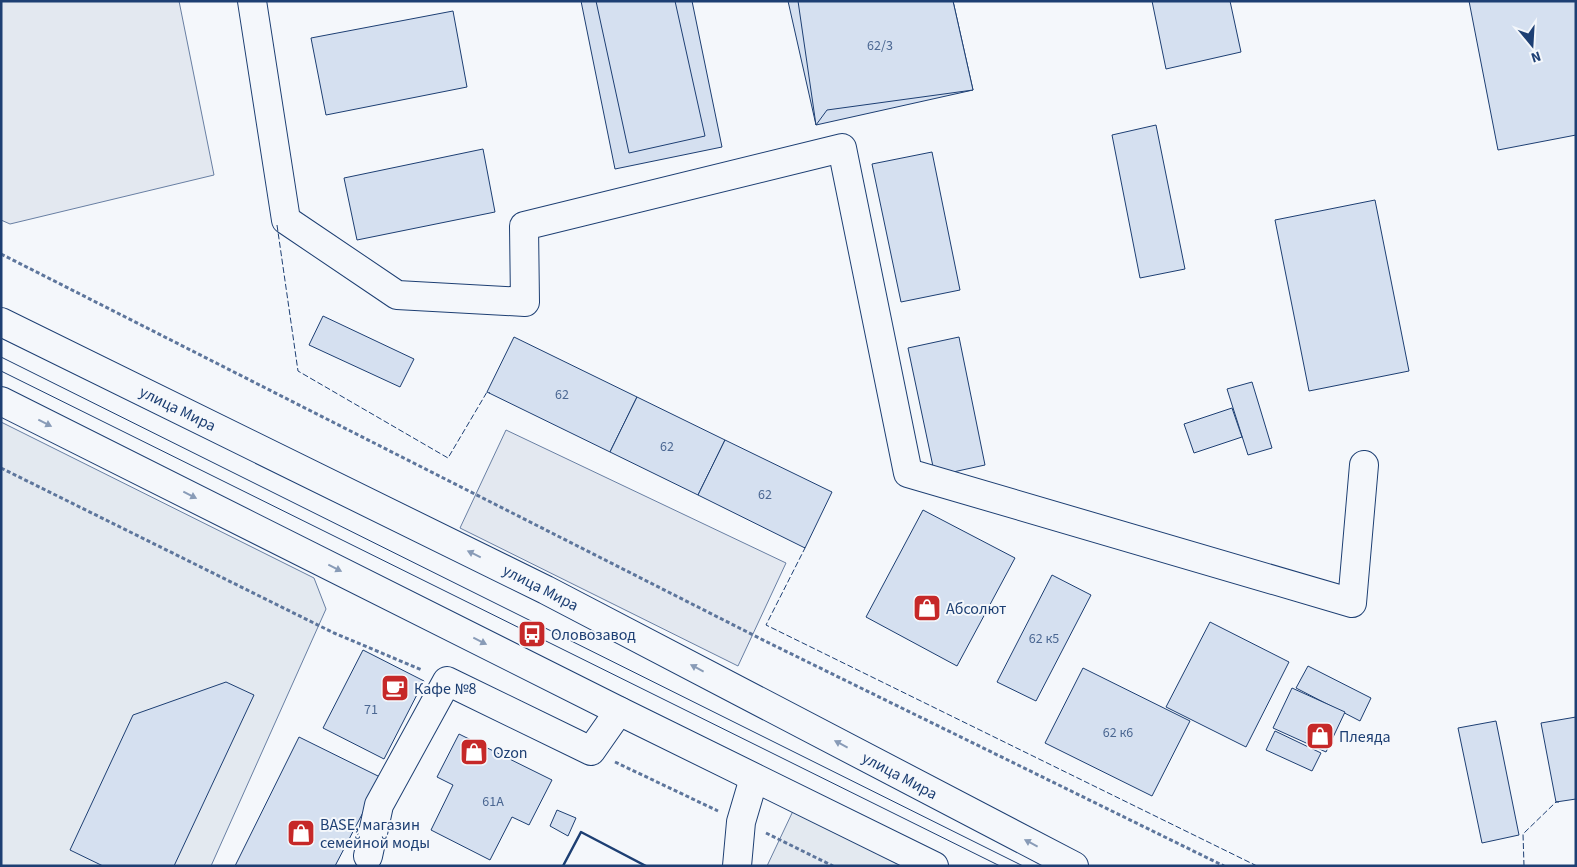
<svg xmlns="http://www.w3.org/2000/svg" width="1577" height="867" font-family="'Source Sans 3',sans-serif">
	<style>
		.green { fill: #e3e9f0; stroke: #687fa3 }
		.parking { fill: #e3e8f0; stroke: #687fa3 }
		.building { fill: #d5e0f0; stroke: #1d3f73 }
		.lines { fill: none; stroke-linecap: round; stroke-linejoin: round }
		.minor-casing { stroke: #1d3f73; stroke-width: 30 }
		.major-casing { stroke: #1d3f73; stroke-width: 30 }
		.path { stroke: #5e769c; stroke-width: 3; stroke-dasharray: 4 2.5; stroke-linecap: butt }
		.minor { stroke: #f4f7fb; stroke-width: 28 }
		.major { stroke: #f4f7fb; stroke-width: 28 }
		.tram { stroke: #1d3f73; stroke-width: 1 }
		.fence { stroke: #1d3f73; stroke-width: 1; stroke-dasharray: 6 2.5; stroke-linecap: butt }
		.wall { stroke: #1d3f73; stroke-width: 2.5 }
		.oneway { fill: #889bb7 }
		.labels { text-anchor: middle; stroke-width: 4; stroke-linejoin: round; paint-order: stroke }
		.number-label { font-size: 14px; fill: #4b6792 }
		.street-label { font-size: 16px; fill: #1d3f73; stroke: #f4f7fb }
		.poi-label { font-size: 16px; fill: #1d3f73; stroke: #f4f7fb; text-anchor: start }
	</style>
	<rect width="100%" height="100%" fill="#f4f7fb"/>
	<g class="green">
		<polygon points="1,422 314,578 326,609 211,866 1,866"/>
		<polygon points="793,811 905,866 767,866"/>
	</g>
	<g class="parking">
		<polygon points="1,1 179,1 214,175 10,224 1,220"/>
		<polygon points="506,430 786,563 738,666 460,528"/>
	</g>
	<g class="building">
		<polygon points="581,1 692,1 722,147 615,169"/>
		<polygon points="596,1 675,1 705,136 629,153"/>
		<polygon points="788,1 953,1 973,90 816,125"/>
		<polygon points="798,1 953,1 973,90 827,110 816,125"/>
		<polygon points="1152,1 1230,1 1241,52 1166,69"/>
		<polygon points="1469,1 1576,1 1576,135 1498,150"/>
		<polygon points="453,11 467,87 326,115 311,38"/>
		<polygon points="1156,125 1185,269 1140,278 1112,135"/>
		<polygon points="483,149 495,212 357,240 344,178"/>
		<polygon points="932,152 960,290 901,302 872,164"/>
		<polygon points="1375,200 1409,371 1309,391 1275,220"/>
		<polygon points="323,316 414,359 400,387 309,345"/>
		<polygon points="514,337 637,397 610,452 487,392"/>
		<polygon points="959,337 985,465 935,476 908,348"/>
		<polygon points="1252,382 1272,448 1248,455 1227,389"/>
		<polygon points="637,397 725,440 698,495 610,452"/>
		<polygon points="1232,408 1242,437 1194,453 1184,424"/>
		<polygon points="725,440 832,492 805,548 698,495"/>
		<polygon points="923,510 1015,558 957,666 866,617"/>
		<polygon points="1052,575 1091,595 1036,701 997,682"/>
		<polygon points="1210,622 1289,662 1246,747 1166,707"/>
		<polygon points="363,650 424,681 384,759 323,728"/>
		<polygon points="1308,666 1371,698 1360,721 1296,688"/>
		<polygon points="1083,668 1190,721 1152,796 1045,743"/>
		<polygon points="226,682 254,695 174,866 103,866 70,850 133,715"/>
		<polygon points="1292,688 1345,712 1326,752 1273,728"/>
		<polygon points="1576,717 1576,799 1556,802 1541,723"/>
		<polygon points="1496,721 1519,835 1482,843 1458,728"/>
		<polygon points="1275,731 1321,753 1312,771 1266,750"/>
		<polygon points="459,734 552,780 529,825 512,817 490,860 431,830 453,785 437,777"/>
		<polygon points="299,737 380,777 369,801 335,866 235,866"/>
		<polygon points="557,810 576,818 568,836 550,826"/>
	</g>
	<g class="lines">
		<defs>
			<g id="minor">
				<polyline points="252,1 286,220 397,295 525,302 524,226 842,148 908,473 1352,603 1364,465"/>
				<polyline points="368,856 379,805 447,681 591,751 619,711"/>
				<polyline points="737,866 741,822 754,778"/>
			</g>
			<g id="major">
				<polyline points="1,322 546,590 1074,866"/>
				<polyline points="1,401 619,711 934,866"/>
			</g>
		</defs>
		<use href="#minor" class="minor-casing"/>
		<use href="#major" class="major-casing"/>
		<g class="path">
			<polyline points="1,254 767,642 1224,866"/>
			<polyline points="1,468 334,633 422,670"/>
			<polyline points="615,762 718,811"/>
			<polyline points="766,833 833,866"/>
		</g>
		<use href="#minor" class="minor"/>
		<use href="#major" class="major"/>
		<g class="tram">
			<polyline points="1,357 1023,866"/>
			<polyline points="1,371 1000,866"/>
		</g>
		<g class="fence">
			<polyline points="277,225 298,371 448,458 487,392 490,393"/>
			<polyline points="804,547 805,548 766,625 1257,866"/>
			<polyline points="1524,866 1523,834 1556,802 1559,802"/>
		</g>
		<polyline class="wall" points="563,866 581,832 646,866"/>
	</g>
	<defs><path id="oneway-solid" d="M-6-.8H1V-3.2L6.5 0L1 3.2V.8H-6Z" transform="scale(1.25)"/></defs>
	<g class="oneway">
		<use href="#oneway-solid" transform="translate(45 423) rotate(27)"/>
		<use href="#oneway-solid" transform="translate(190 495) rotate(27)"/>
		<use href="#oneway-solid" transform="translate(474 554) rotate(-154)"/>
		<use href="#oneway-solid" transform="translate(335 568) rotate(27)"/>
		<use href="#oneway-solid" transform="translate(480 641) rotate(27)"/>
		<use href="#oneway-solid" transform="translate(697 668) rotate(-152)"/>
		<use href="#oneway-solid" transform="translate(841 744) rotate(-152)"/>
		<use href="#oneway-solid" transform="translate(1031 843) rotate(-152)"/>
	</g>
	<defs>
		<symbol id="shop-square" viewBox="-11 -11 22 22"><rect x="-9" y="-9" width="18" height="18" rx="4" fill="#c62828" stroke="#f4f7fb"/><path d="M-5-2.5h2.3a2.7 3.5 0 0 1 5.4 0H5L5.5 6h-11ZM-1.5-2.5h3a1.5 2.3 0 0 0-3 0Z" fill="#fff"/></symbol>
		<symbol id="bus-square" viewBox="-11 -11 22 22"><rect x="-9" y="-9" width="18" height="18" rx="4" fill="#c62828" stroke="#f4f7fb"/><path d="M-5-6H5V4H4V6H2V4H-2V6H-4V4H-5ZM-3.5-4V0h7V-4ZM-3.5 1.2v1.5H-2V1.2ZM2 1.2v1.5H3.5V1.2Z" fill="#fff"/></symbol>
		<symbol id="cafe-square" viewBox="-11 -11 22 22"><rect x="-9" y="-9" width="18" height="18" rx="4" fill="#c62828" stroke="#f4f7fb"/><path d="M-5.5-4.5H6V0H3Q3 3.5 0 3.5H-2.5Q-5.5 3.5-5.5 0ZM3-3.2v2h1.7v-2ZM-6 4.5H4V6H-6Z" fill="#fff"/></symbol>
	</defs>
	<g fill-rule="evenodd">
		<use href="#shop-square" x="911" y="592" width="32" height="32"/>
		<use href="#bus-square" x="516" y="618" width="32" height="32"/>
		<use href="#cafe-square" x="379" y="672" width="32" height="32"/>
		<use href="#shop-square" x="1304" y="720" width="32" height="32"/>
		<use href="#shop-square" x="458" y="736" width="32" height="32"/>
		<use href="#shop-square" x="285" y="817" width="32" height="32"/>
	</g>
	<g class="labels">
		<g class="number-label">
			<text x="880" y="50">62/3</text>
			<text x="562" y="399">62</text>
			<text x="667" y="451">62</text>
			<text x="765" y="499">62</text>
			<text x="1044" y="643">62 к5</text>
			<text x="371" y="714">71</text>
			<text x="1118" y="737">62 к6</text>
			<text x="493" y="806">61А</text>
		</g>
		<g class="street-label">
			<text transform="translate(178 408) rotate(26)" y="6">улица Мира</text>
			<text transform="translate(541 587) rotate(27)" y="6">улица Мира</text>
			<text transform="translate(900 775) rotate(28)" y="6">улица Мира</text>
		</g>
		<g class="poi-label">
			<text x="946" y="614">Абсолют</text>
			<text x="551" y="640">Оловозавод</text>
			<text x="414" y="694">Кафе №8</text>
			<text x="1339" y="742">Плеяда</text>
			<text x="493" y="758">Ozon</text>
			<text x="320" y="830">BASE, магазин<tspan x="320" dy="18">семейной моды</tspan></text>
		</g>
	</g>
	<rect width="1577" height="867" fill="none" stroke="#1d3f73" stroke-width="5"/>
	<g transform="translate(1532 45) rotate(162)" stroke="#f4f7fb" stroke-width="4" paint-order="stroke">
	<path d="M0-4L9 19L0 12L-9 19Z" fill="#1d3f73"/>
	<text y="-8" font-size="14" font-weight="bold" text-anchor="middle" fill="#1d3f73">N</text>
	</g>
</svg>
